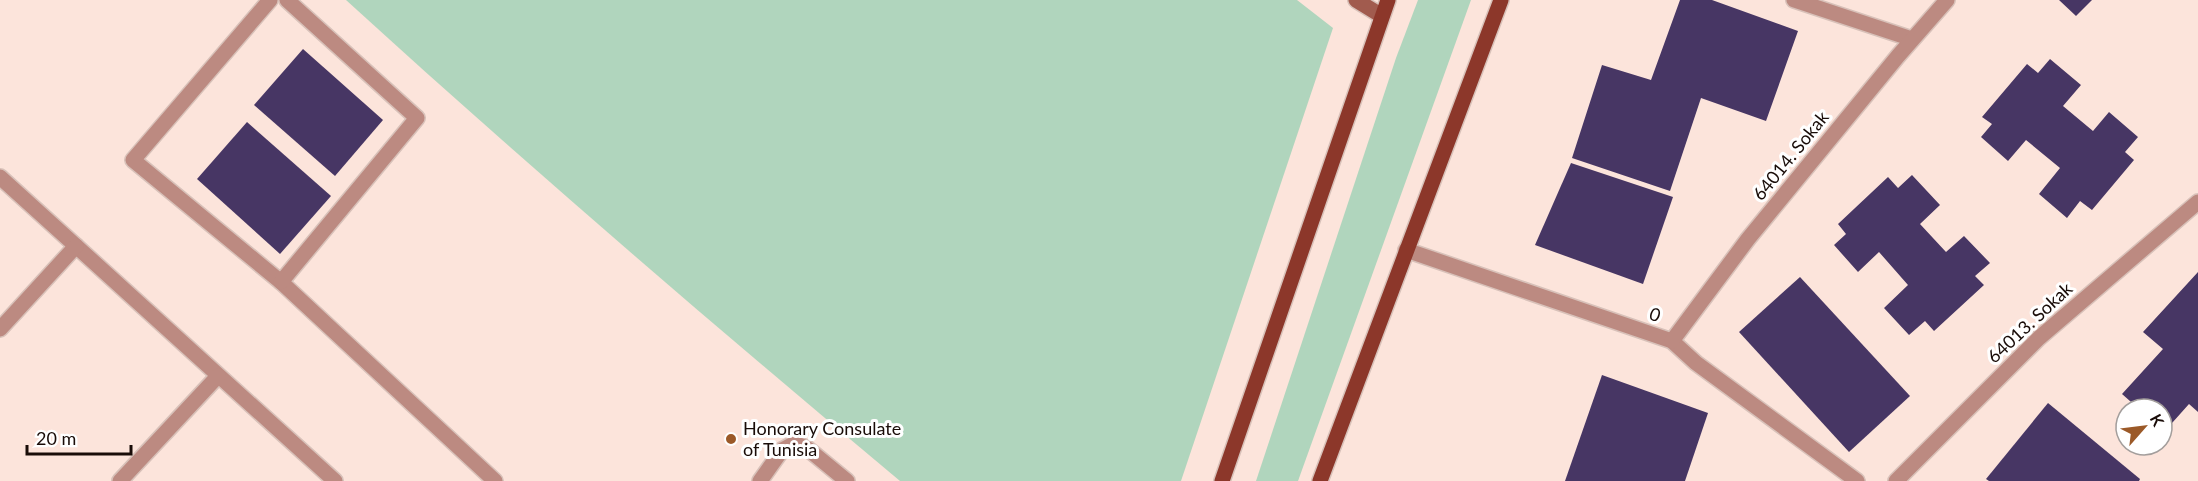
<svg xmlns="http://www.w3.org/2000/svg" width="2198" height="481" font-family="Lato,sans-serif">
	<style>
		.green { fill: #b0d5bd }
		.building { fill: #473664 }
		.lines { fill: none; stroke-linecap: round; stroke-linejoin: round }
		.street-casing { stroke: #d8c1b9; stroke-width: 18 }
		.secondary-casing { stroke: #d8c1b9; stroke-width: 18 }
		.primary-casing { stroke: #d8c1b9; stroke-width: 18 }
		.street { stroke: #bc8a81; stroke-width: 15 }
		.secondary { stroke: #a15b4e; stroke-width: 15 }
		.primary { stroke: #8c372a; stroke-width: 15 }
		.poi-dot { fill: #9b5928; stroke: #fff; stroke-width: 2 }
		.labels { text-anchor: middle; stroke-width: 6; stroke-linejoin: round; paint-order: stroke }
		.street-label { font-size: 18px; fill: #190c08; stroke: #fff }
		.poi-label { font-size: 18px; fill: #190c08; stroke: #fff; text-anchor: start }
	</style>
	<rect width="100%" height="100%" fill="#fce4db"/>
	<g class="green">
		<path d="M346 0H1297L1333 28 1181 481H900C712 324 527 165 346 0Z"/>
		<polygon points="1418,0 1471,0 1298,481 1256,481 1396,58"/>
	</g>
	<g class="building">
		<polygon points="1680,0 1712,0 1798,31 1766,121 1701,98 1670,191 1572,158 1602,65 1651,80"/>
		<polygon points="2059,0 2092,0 2076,16"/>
		<polygon points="303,49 383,120 335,176 254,105"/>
		<polygon points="2050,59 2081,85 2063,106 2093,131 2109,112 2138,137 2125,152 2134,160 2092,210 2080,201 2067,218 2039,194 2060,168 2026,140 2008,161 1981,137 1992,124 1982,117 2027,64 2038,73"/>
		<polygon points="247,122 331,196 280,254 197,179"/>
		<polygon points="1571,163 1673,197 1643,284 1535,245"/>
		<polygon points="1912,175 1940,205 1920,224 1946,252 1964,236 1990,263 1975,276 1984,285 1934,331 1925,321 1909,335 1884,308 1908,285 1879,252 1858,272 1834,245 1846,234 1838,224 1888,177 1898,188"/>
		<polygon points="2198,272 2198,412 2189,404 2164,432 2162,409 2139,409 2122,394 2163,349 2143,332"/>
		<polygon points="1800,277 1910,396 1849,452 1739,332"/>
		<polygon points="1602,375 1708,413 1685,481 1565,481"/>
		<polygon points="2048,403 2140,479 2139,481 1989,481 1986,479"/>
	</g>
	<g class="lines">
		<defs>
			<g id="street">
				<polyline points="270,0 133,160 281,282 495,481"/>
				<polyline points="1794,0 1912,39"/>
				<polyline points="0,177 335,481"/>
				<polyline points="1406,250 1672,341 1696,363 1857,481"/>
				<polyline points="281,282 417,118 287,0"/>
				<polyline points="0,329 76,246"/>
				<polyline points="1672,341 1748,239 1898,56 1947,0"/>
				<polyline points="120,481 218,376"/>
				<polyline points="760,481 782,450 795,443 808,449 847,481"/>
				<polyline points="1896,481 2039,338 2198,202"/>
			</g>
			<polyline id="secondary" points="1356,0 1382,16"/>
			<g id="primary">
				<polyline points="1222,481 1388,0"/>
				<polyline points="1320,481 1501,0"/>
			</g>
		</defs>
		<use href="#street" class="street-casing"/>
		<use href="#secondary" class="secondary-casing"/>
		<use href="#primary" class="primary-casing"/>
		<use href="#street" class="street"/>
		<use href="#secondary" class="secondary"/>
		<use href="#primary" class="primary"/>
	</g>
	<circle class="poi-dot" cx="731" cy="439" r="6"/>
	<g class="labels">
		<g class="street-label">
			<text transform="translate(1791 156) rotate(-51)" y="6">64014. Sokak</text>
			<text transform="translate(1655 315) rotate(19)" y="6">0</text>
			<text transform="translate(2030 323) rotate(-43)" y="6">64013. Sokak</text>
		</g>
		<g class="poi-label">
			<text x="743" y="435">Honorary Consulate<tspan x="743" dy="21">of Tunisia</tspan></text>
		</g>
	</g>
	<g transform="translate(2144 427) rotate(62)"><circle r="28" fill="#ffffff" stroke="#a39e9c" stroke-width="1.5"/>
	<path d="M0-4.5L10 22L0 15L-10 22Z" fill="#9b5928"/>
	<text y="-9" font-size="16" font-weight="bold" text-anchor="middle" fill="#190c08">K</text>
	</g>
	<path d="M27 445v9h104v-9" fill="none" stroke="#190c08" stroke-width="3"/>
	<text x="36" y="445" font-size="18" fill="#190c08" stroke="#ffffff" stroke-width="4.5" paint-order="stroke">20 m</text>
</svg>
